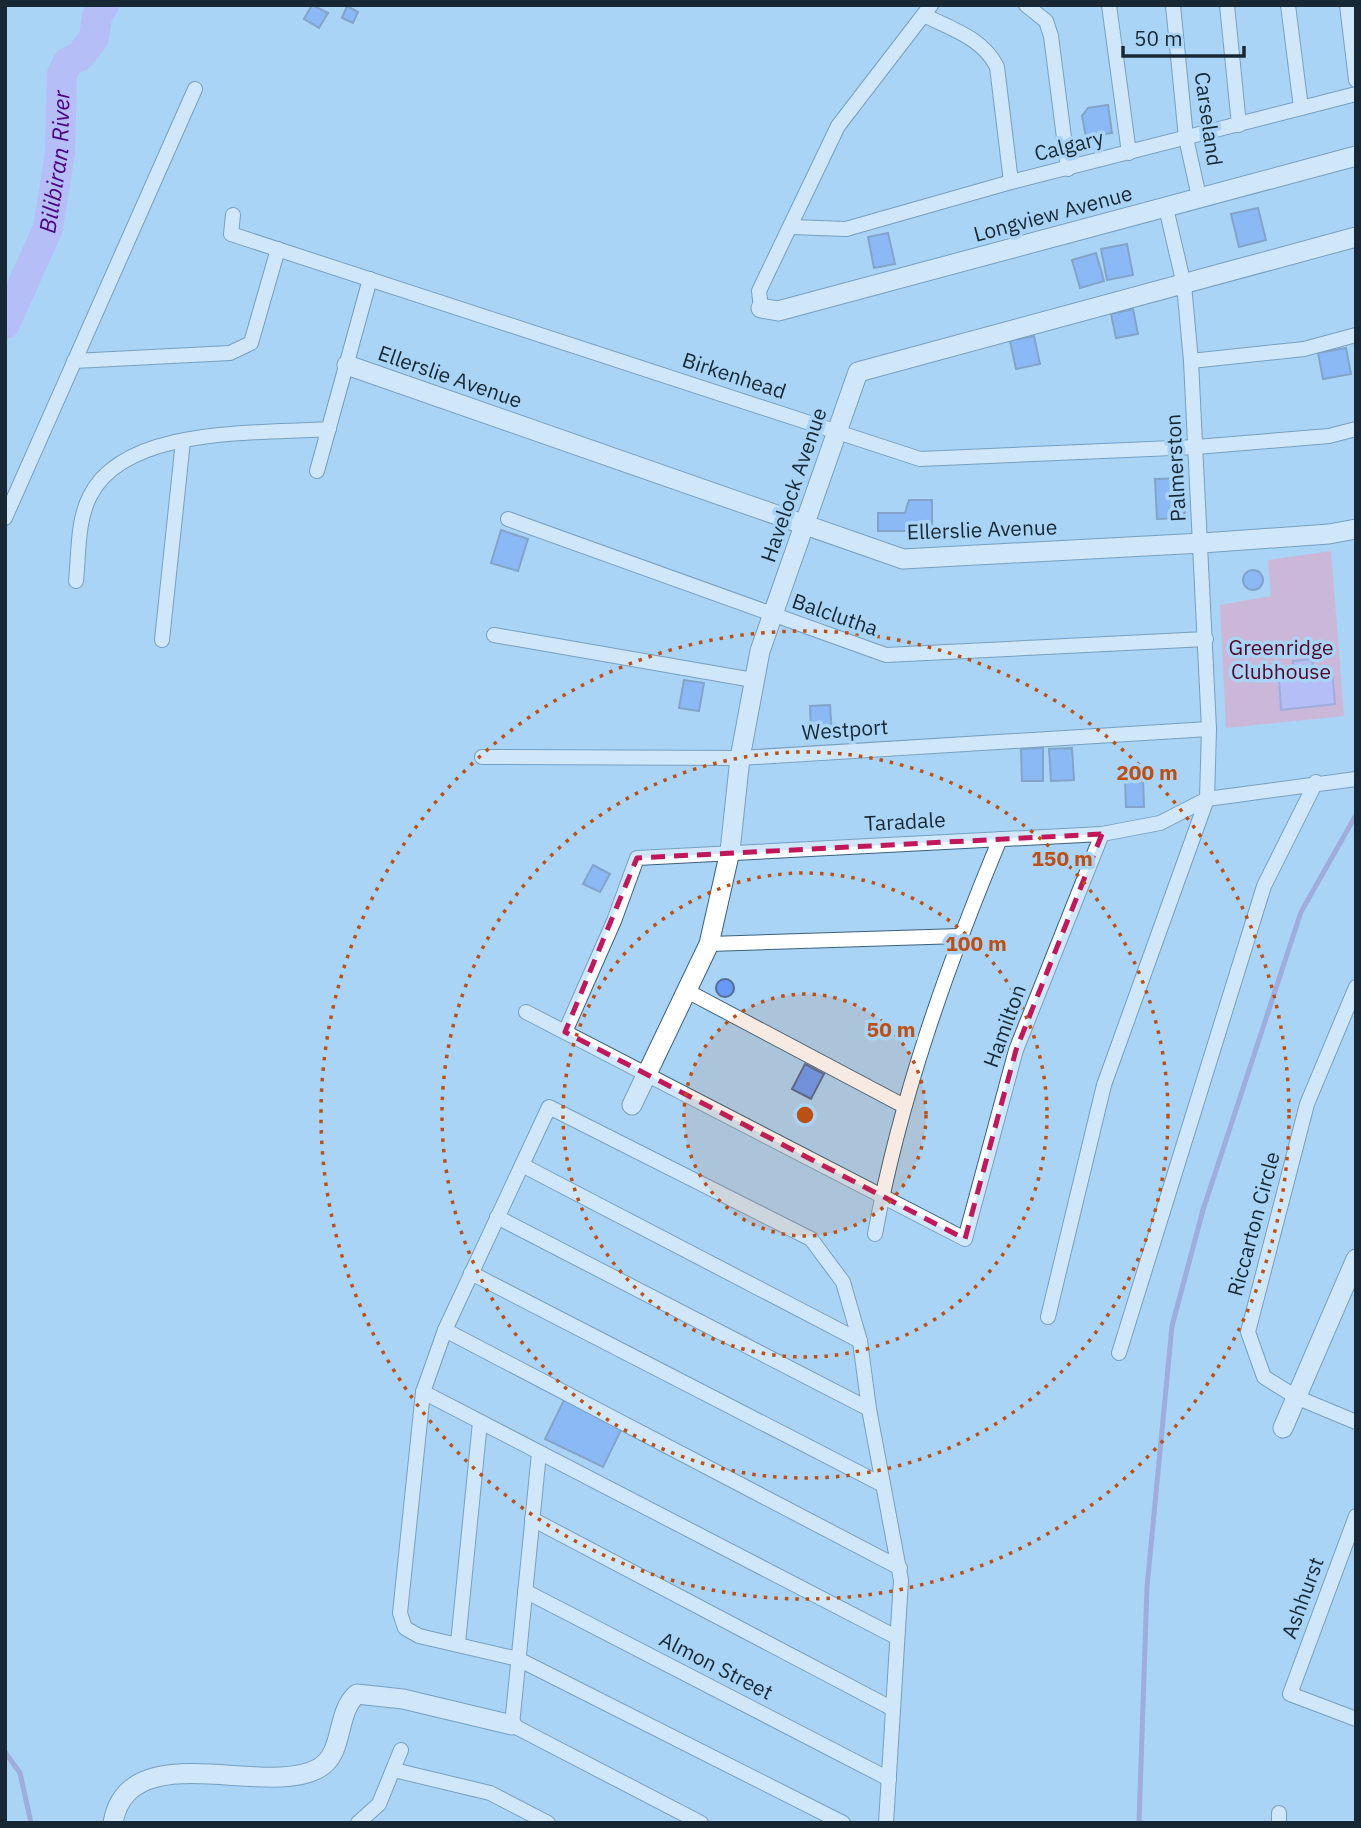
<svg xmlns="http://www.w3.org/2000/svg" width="1361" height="1828" font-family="'IBM Plex Sans',sans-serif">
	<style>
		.green { fill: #f496b1 }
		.water { fill: #c4a4f6; stroke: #907fbc; stroke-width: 2 }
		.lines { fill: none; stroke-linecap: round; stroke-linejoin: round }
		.stream { stroke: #907fbc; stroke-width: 5 }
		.river { stroke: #c4a4f6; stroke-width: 30 }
		.building { fill: #679af7; stroke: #566b90; stroke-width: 2 }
		.street-casing { stroke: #3a617e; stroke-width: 16 }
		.secondary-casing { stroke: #3a617e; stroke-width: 21 }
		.street { stroke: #fff; stroke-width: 14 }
		.secondary { stroke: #fff; stroke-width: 19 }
		.marked { fill: none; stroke: #c2185b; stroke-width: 5; stroke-dasharray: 14 9; stroke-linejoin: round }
		.ring { fill: none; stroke: #be4f14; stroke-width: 3.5; stroke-dasharray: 3.5 7 }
		.labels { text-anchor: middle; stroke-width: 7; stroke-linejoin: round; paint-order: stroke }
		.street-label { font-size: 21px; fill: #172834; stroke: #a9d4f5 }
		.park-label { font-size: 21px; fill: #510626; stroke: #a9d4f5 }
		.water-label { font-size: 23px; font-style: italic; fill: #4b0182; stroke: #a9d4f5 }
		.centre { fill: #be4f14; stroke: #a9d4f5; stroke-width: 3.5 }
		.ring-label { font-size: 21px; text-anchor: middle; font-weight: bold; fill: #be4f14; stroke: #a9d4f5; stroke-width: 7; stroke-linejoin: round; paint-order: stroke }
	</style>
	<rect width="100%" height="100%" fill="#a9d4f5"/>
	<polygon class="green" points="1331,551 1344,716 1226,728 1220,605 1271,596 1268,560"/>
	<polygon class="water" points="1312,659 1314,672 1332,670 1335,704 1281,710 1279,677 1294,674 1293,661"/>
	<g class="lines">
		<g class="stream">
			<polyline points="5,1752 20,1773 31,1823"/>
			<polyline points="1139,1823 1147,1587 1172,1326 1203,1210 1301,912 1356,815"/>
		</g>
		<path class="river" id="s1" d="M5 324 48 228 60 153 62 74 68 62 80 56 94 38 97 16 104 5"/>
	</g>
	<g class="building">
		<polygon points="312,5 328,13 319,28 304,19"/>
		<polygon points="347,6 358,12 353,23 342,18"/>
		<polygon points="1108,105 1112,133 1086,137 1082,116 1088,108"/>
		<polygon points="1258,208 1266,240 1239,247 1231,214"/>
		<polygon points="888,233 895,264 874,268 868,237"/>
		<polygon points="1127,244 1133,275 1107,280 1101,249"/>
		<polygon points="1096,253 1104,281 1080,288 1072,260"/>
		<polygon points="1133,309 1138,334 1116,338 1111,314"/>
		<polygon points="1034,336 1040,364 1016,369 1010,341"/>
		<polygon points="1346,348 1351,374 1323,379 1318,353"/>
		<polygon points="1183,478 1185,518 1157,519 1155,479"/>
		<polygon points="909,500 932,500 932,531 878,531 878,513 905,513"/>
		<polygon points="501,530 528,539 518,571 491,563"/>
		<circle cx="1253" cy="580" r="10"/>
		<polygon points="684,680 704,683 699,711 679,708"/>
		<polygon points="830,705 832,735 811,735 810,706"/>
		<polygon points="1043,748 1043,781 1022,781 1021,749"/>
		<polygon points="1072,748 1074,780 1051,781 1049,749"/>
		<polygon points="1143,778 1144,807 1126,807 1125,779"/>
		<polygon points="593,865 610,874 600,892 583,884"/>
		<circle cx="725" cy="988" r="9"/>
		<polygon points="805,1064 824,1074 811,1099 792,1089"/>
		<polygon points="565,1398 623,1426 603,1467 545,1439"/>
	</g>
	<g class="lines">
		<defs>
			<g id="street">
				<polyline points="1026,5 1046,21 1051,36 1068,169"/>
				<polyline points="1109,5 1129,153"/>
				<polyline points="1173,5 1186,138 1199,197"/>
				<polyline points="1227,5 1239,125"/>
				<polyline points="1288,5 1301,108"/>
				<polyline points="1347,5 1356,80"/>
				<path d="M924 15C951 29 983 38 997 67L1011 182"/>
				<polyline points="233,215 231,234 920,459 1196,447 1329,436 1356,429"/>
				<polyline points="792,227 846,229 1011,182 1356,94"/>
				<polyline points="761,308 759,291 838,126 931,5"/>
				<polyline points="74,361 230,353 251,343 278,249"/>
				<polyline points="1191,361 1304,349 1356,335"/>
				<polyline points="317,471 370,279"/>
				<polyline points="5,518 195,89"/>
				<polyline points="508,519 886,655 1206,639"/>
				<path d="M76 581C79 553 77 521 90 496 125 425 261 434 329 429"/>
				<polyline points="494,635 753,680"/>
				<polyline points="162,640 183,441"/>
				<polyline points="482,757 740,758 1209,729"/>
				<polyline points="709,944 960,936"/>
				<polyline points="1356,987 1307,1104 1248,1332 1264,1377 1296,1397 1356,1422"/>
				<polyline points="687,991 904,1106"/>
				<polyline points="526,1012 965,1239 1016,1050 1102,834"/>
				<polyline points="565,1032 614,921 637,858 1102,834 1160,823 1207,799 1356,779"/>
				<polyline points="522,1165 860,1341"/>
				<polyline points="497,1217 869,1409"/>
				<path d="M875 1234C900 1098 947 966 1000 839"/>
				<polyline points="471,1273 883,1485"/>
				<polyline points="1048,1317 1104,1085 1207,799 1209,729 1191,361 1184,285 1166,208"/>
				<polyline points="445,1330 900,1568"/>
				<polyline points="1119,1353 1264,886 1316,782"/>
				<polyline points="423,1392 896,1637"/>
				<polyline points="539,1453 512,1725 701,1823"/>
				<polyline points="1356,1516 1290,1694 1356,1719"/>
				<polyline points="532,1519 893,1709"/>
				<polyline points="525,1591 889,1779"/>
				<polyline points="458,1643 480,1422"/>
				<polyline points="394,1770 490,1793 548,1823"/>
				<polyline points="1279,1813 1279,1823"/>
				<polyline points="358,1823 379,1804 401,1750"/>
				<polyline points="843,1823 518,1659 419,1636 405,1628 400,1613 423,1392 445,1330 549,1107 811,1239 843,1282 860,1341 869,1409 901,1580 886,1823"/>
			</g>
			<g id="secondary">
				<polyline points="761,308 778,311 1356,156"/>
				<polyline points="347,365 903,559 1202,543 1329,534 1356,529"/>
				<polyline points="632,1105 709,944 730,851 740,758 760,651 858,372 1356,237"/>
				<polyline points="1283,1428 1356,1259"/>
				<path d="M113 1823C128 1734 266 1799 319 1768 345 1753 335 1713 357 1694L403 1699 512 1725"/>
			</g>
		</defs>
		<use href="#street" class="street-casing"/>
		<use href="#secondary" class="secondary-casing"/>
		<use href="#street" class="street"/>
		<use href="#secondary" class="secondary"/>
	</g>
	<path d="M0 0H1361V1828H0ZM1102 834 1016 1050 965 1239 565 1032 637 858Z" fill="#a9d4f5" fill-opacity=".55" fill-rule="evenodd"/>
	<path class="marked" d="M1102 834 1016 1050 965 1239 565 1032 637 858Z"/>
	<circle cx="805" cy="1115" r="121" fill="#be4f14" fill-opacity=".12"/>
	<g class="ring">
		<circle cx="805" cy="1115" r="121"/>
		<circle cx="805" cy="1115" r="242"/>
		<circle cx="805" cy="1115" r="363"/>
		<circle cx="805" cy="1115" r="484"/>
	</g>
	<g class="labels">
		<g class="street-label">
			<text transform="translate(1208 119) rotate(82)" y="7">Carseland</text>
			<text transform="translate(1069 146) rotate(-14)" y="7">Calgary</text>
			<text transform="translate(1053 214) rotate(-15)" y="7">Longview Avenue</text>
			<text transform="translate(734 376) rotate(18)" y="7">Birkenhead</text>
			<text transform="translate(450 377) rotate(19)" y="7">Ellerslie Avenue</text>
			<text transform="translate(1176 468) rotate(-93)" y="7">Palmerston</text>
			<text transform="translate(794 485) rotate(-71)" y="7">Havelock Avenue</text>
			<text transform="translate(982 530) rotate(-2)" y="7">Ellerslie Avenue</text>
			<text transform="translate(835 615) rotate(19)" y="7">Balclutha</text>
			<text transform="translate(845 730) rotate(-4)" y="7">Westport</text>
			<text transform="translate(905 822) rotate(-3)" y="7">Taradale</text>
			<text transform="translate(1005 1026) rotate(-70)" y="7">Hamilton</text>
			<text transform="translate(1254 1224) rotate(-75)" y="7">Riccarton Circle</text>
			<text transform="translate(1303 1598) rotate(-70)" y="7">Ashhurst</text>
			<text transform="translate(716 1666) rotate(27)" y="7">Almon Street</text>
		</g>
		<g class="park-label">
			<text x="1281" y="655">Greenridge<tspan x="1281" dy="24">Clubhouse</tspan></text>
		</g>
		<g class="water-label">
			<text dy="8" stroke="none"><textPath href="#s1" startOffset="172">Bilibiran River</textPath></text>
		</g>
	</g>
	<circle cx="805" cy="1115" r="10" class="centre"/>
	<g class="ring-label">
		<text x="1147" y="780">200 m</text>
		<text x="1062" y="866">150 m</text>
		<text x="976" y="951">100 m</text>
		<text x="891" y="1037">50 m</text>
	</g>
	<rect width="1361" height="1828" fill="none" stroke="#172834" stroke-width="14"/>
	<path d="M1123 46v10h121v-10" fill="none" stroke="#172834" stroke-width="3.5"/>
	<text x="1134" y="46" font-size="21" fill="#172834" stroke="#a9d4f5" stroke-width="5" paint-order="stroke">50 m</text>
</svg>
